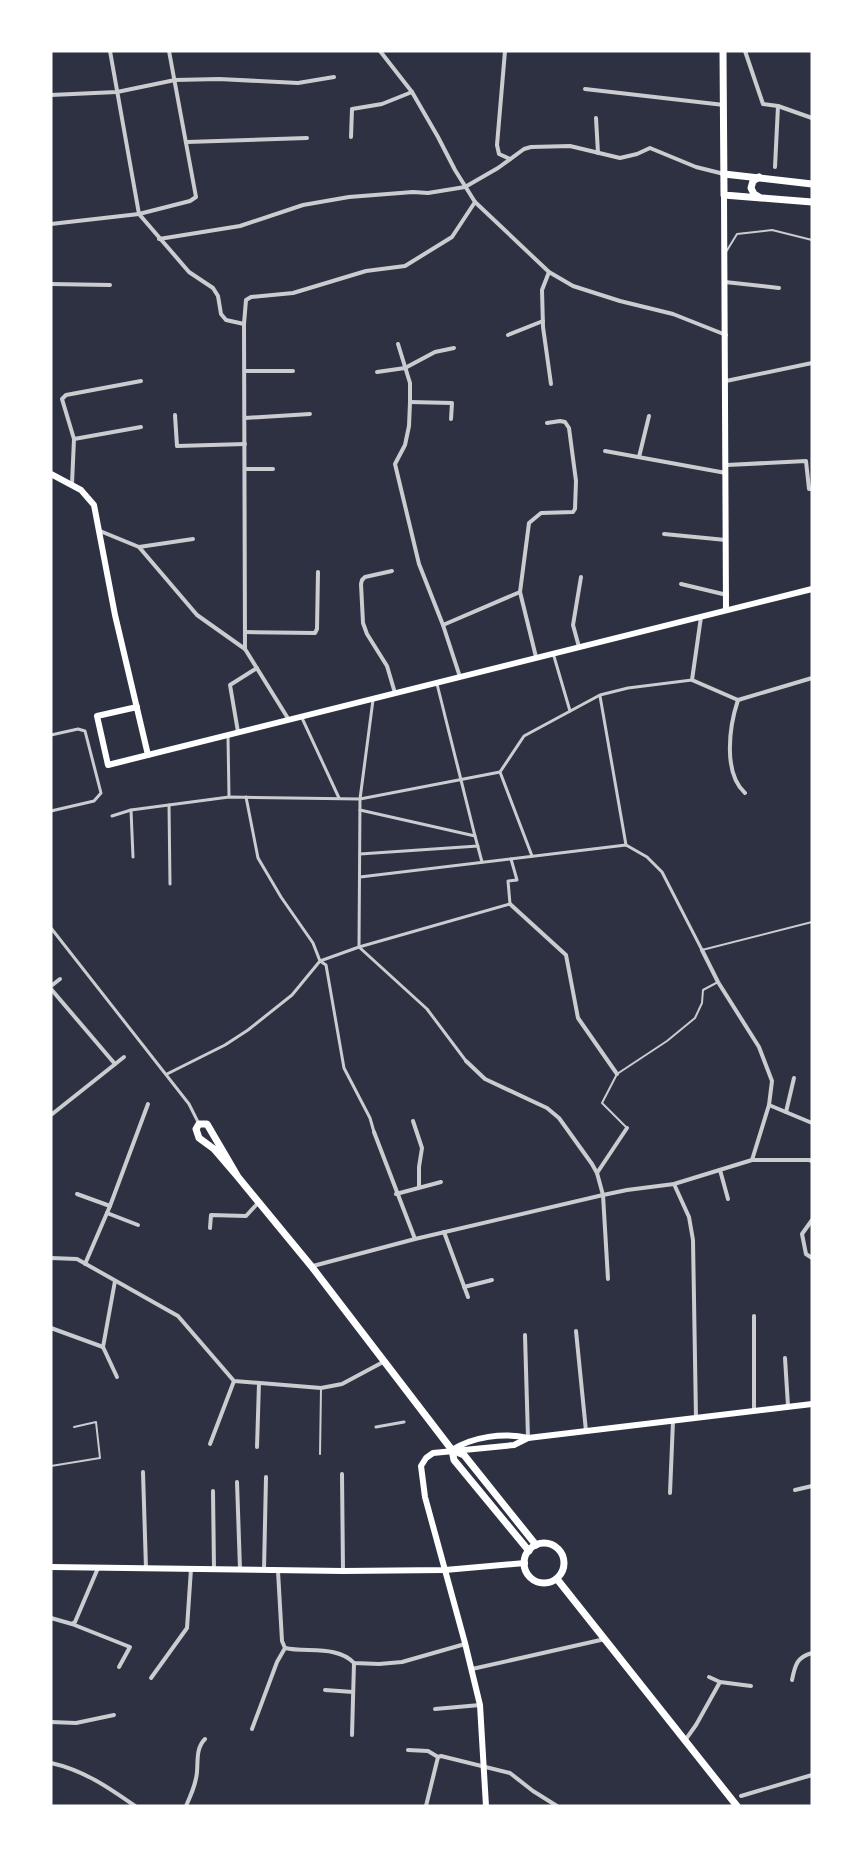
<svg xmlns="http://www.w3.org/2000/svg" width="863" height="1857" font-family="Mulish,sans-serif">
	<style>
		.lines { fill: none; stroke-linecap: round; stroke-linejoin: round }
		.service { stroke: #caccd0; stroke-width: 2 }
		.pedestrian { stroke: #caccd0; stroke-width: 3 }
		.minor { stroke: #caccd0; stroke-width: 4 }
		.secondary { stroke: #fff; stroke-width: 6 }
		.primary { stroke: #fff; stroke-width: 7 }
	</style>
	<rect width="100%" height="100%" fill="#2d3142"/>
	<g class="lines">
		<g class="service">
			<polyline points="726,252 737,234 772,230 812,240"/>
			<polyline points="702,950 812,922"/>
			<polyline points="627,1128 602,1103 617,1074 667,1041 695,1018 702,1003 703,990 718,982"/>
			<polyline points="320,1454 321,1388"/>
			<polyline points="51,1466 100,1458 96,1422 74,1427"/>
		</g>
		<g class="pedestrian">
			<polyline points="553,653 570,711"/>
			<polyline points="437,684 475,836"/>
			<polyline points="600,696 626,845"/>
			<polyline points="373,700 360,799 359,947 427,1009 466,1061"/>
			<polyline points="302,718 339,798"/>
			<polyline points="51,735 78,729 85,731 101,793 94,801 51,811"/>
			<polyline points="228,737 229,796"/>
			<polyline points="500,772 532,856"/>
			<polyline points="246,797 258,858 281,897 313,943 320,961 326,965 344,1068 370,1118 374,1132"/>
			<polyline points="169,805 170,884"/>
			<polyline points="131,810 133,857"/>
			<polyline points="360,810 475,836 482,862"/>
			<polyline points="112,816 131,810 229,797 360,799 500,772 524,736 600,695 628,688 692,680"/>
			<polyline points="360,854 478,846"/>
			<polyline points="360,877 626,845 647,857 662,872 702,950"/>
			<polyline points="51,928 189,1104 199,1124"/>
			<polyline points="167,1074 225,1045 248,1030 292,995 320,961 359,947 510,904 508,881 517,880 511,859"/>
			<polyline points="376,1427 404,1422"/>
		</g>
		<g class="minor">
			<polyline points="110,51 139,214 189,272 213,288 218,296 221,314 226,320 244,324"/>
			<polyline points="380,51 412,92 438,137 455,170 475,202 549,272 573,286 620,301 673,314 726,335"/>
			<polyline points="505,51 497,145 499,154 510,159"/>
			<polyline points="745,51 763,104 778,106 812,118"/>
			<polyline points="585,89 724,105"/>
			<polyline points="51,95 117,92 175,80 219,79 298,83 334,77"/>
			<polyline points="596,118 598,153"/>
			<polyline points="351,137 352,109 382,104 412,92"/>
			<polyline points="187,142 307,138"/>
			<polyline points="775,167 778,106"/>
			<polyline points="51,224 139,214 190,201 196,197 169,51"/>
			<polyline points="159,239 240,226 303,205 349,197 413,192 428,193 465,187 498,168 524,149 531,147 570,146 620,158 637,154 650,148 696,167 724,174"/>
			<polyline points="549,272 542,290 543,327 551,384"/>
			<polyline points="725,282 779,288"/>
			<polyline points="51,284 110,285"/>
			<polyline points="508,335 543,321"/>
			<polyline points="398,344 410,383 410,402 409,426 405,445 395,464 419,564 443,625 460,677"/>
			<polyline points="245,371 293,371"/>
			<polyline points="377,372 405,368 435,352 454,348"/>
			<polyline points="726,381 812,363"/>
			<polyline points="410,402 452,403 451,419"/>
			<polyline points="175,415 177,446 245,444"/>
			<polyline points="245,418 310,414"/>
			<polyline points="74,439 141,427"/>
			<polyline points="605,451 726,473"/>
			<polyline points="639,457 649,416"/>
			<polyline points="727,465 806,461 809,489 812,489"/>
			<polyline points="245,469 273,469"/>
			<polyline points="72,484 74,439 62,399 66,395 141,381"/>
			<polyline points="100,531 139,547 197,615 245,649 289,720"/>
			<polyline points="664,534 726,540"/>
			<polyline points="139,547 193,539"/>
			<polyline points="392,571 365,577 362,580 361,584 363,623 367,634 387,666 395,693"/>
			<polyline points="681,584 727,595"/>
			<polyline points="701,617 692,680 738,700 812,678"/>
			<polyline points="443,625 520,592"/>
			<polyline points="245,632 315,633 317,629 318,572"/>
			<polyline points="579,647 573,625 581,577"/>
			<polyline points="245,649 244,324 246,300 251,297 293,293 366,271 405,266 452,237 475,202"/>
			<polyline points="536,657 520,592 529,523 541,513 573,512 575,509 576,481 569,428 565,422 560,421 547,423"/>
			<path d="M738 700C729 727 723 773 745 793"/>
			<polyline points="238,732 230,685 257,668"/>
			<polyline points="510,904 566,955 578,1018 617,1074"/>
			<polyline points="51,986 60,979"/>
			<polyline points="51,989 115,1064"/>
			<polyline points="466,1061 485,1079 547,1108 559,1118 592,1164 597,1173 603,1195 608,1279"/>
			<polyline points="769,1105 812,1123"/>
			<polyline points="786,1112 794,1078"/>
			<polyline points="51,1115 124,1057"/>
			<polyline points="413,1121 422,1148 419,1167 419,1186"/>
			<polyline points="374,1132 415,1239"/>
			<polyline points="752,1160 809,1160 812,1161"/>
			<polyline points="720,1170 728,1199"/>
			<polyline points="597,1173 627,1128"/>
			<polyline points="674,1184 689,1217 693,1240 696,1418"/>
			<polyline points="77,1194 110,1206"/>
			<polyline points="396,1194 441,1182"/>
			<polyline points="107,1213 138,1225"/>
			<polyline points="812,1220 802,1234 806,1254 812,1258"/>
			<polyline points="210,1228 211,1215 246,1216 258,1203"/>
			<polyline points="444,1232 468,1297"/>
			<polyline points="51,1258 77,1259 178,1316 234,1381 321,1388 342,1384 385,1361"/>
			<polyline points="85,1264 110,1206 148,1104"/>
			<polyline points="313,1266 415,1239 603,1195 627,1190 674,1184 752,1160 769,1105 772,1081 759,1047 718,982 702,950"/>
			<polyline points="464,1287 492,1280"/>
			<polyline points="754,1316 754,1411"/>
			<polyline points="51,1328 103,1347"/>
			<polyline points="576,1331 586,1431"/>
			<polyline points="525,1335 528,1438"/>
			<polyline points="103,1347 115,1281"/>
			<polyline points="103,1347 117,1377"/>
			<polyline points="785,1358 788,1406"/>
			<polyline points="210,1444 234,1381"/>
			<polyline points="257,1447 259,1383"/>
			<polyline points="143,1472 146,1568"/>
			<polyline points="342,1474 343,1571"/>
			<polyline points="237,1482 240,1569"/>
			<polyline points="795,1490 812,1486"/>
			<polyline points="213,1491 214,1569"/>
			<polyline points="670,1493 673,1421"/>
			<polyline points="264,1570 266,1477"/>
			<polyline points="51,1618 72,1624 75,1622 98,1568"/>
			<polyline points="72,1624 130,1647 119,1667"/>
			<path d="M285 1648C307 1653 337 1645 354 1663L379 1664 402 1662 465 1644"/>
			<polyline points="472,1669 605,1639"/>
			<polyline points="709,1677 720,1682 751,1686"/>
			<polyline points="151,1678 187,1628 191,1569"/>
			<path d="M792 1680C795 1665 797 1657 812 1653"/>
			<polyline points="325,1690 353,1692"/>
			<polyline points="435,1709 480,1705"/>
			<polyline points="51,1722 76,1723 114,1715"/>
			<polyline points="252,1729 277,1662 285,1648 282,1641 278,1571"/>
			<polyline points="352,1735 354,1663"/>
			<polyline points="686,1739 696,1725 720,1682"/>
			<polyline points="408,1750 428,1751 438,1757"/>
			<polyline points="438,1757 441,1756 510,1773 533,1791 557,1806"/>
			<path d="M51 1763C83 1770 108 1787 135 1806"/>
			<polyline points="741,1796 812,1775"/>
			<path d="M186 1806C191 1795 196 1784 197 1772 198 1760 196 1748 205 1739"/>
			<polyline points="426,1806 438,1757"/>
		</g>
		<g class="secondary">
			<polyline points="724,195 726,610"/>
			<polyline points="51,474 81,490 94,505 115,615 148,755"/>
			<polyline points="137,707 97,716 108,765 812,589"/>
			<path d="M452 1450C472 1437 504 1432 528 1438"/>
			<polyline points="51,1567 343,1571 445,1570 525,1563"/>
			<polyline points="486,1806 480,1705 465,1643 425,1497 421,1466 426,1458 433,1453 514,1445 528,1438 812,1404"/>
		</g>
		<g class="primary">
			<polyline points="723,51 724,195 812,202"/>
			<polyline points="724,174 812,184"/>
			<polyline points="759,197 754,194 751,188 753,181 759,177"/>
			<polyline points="238,1177 214,1149 199,1138 196,1129 199,1124 207,1124 238,1177 312,1267 452,1450 454,1460 529,1551"/>
			<polyline points="452,1450 464,1455 536,1545"/>
			<circle cx="544" cy="1563" r="20"/>
			<polyline points="557,1579 737,1806"/>
		</g>
	</g>
	<rect width="863" height="1857" fill="none" stroke="#ffffff" stroke-width="105"/>
</svg>
